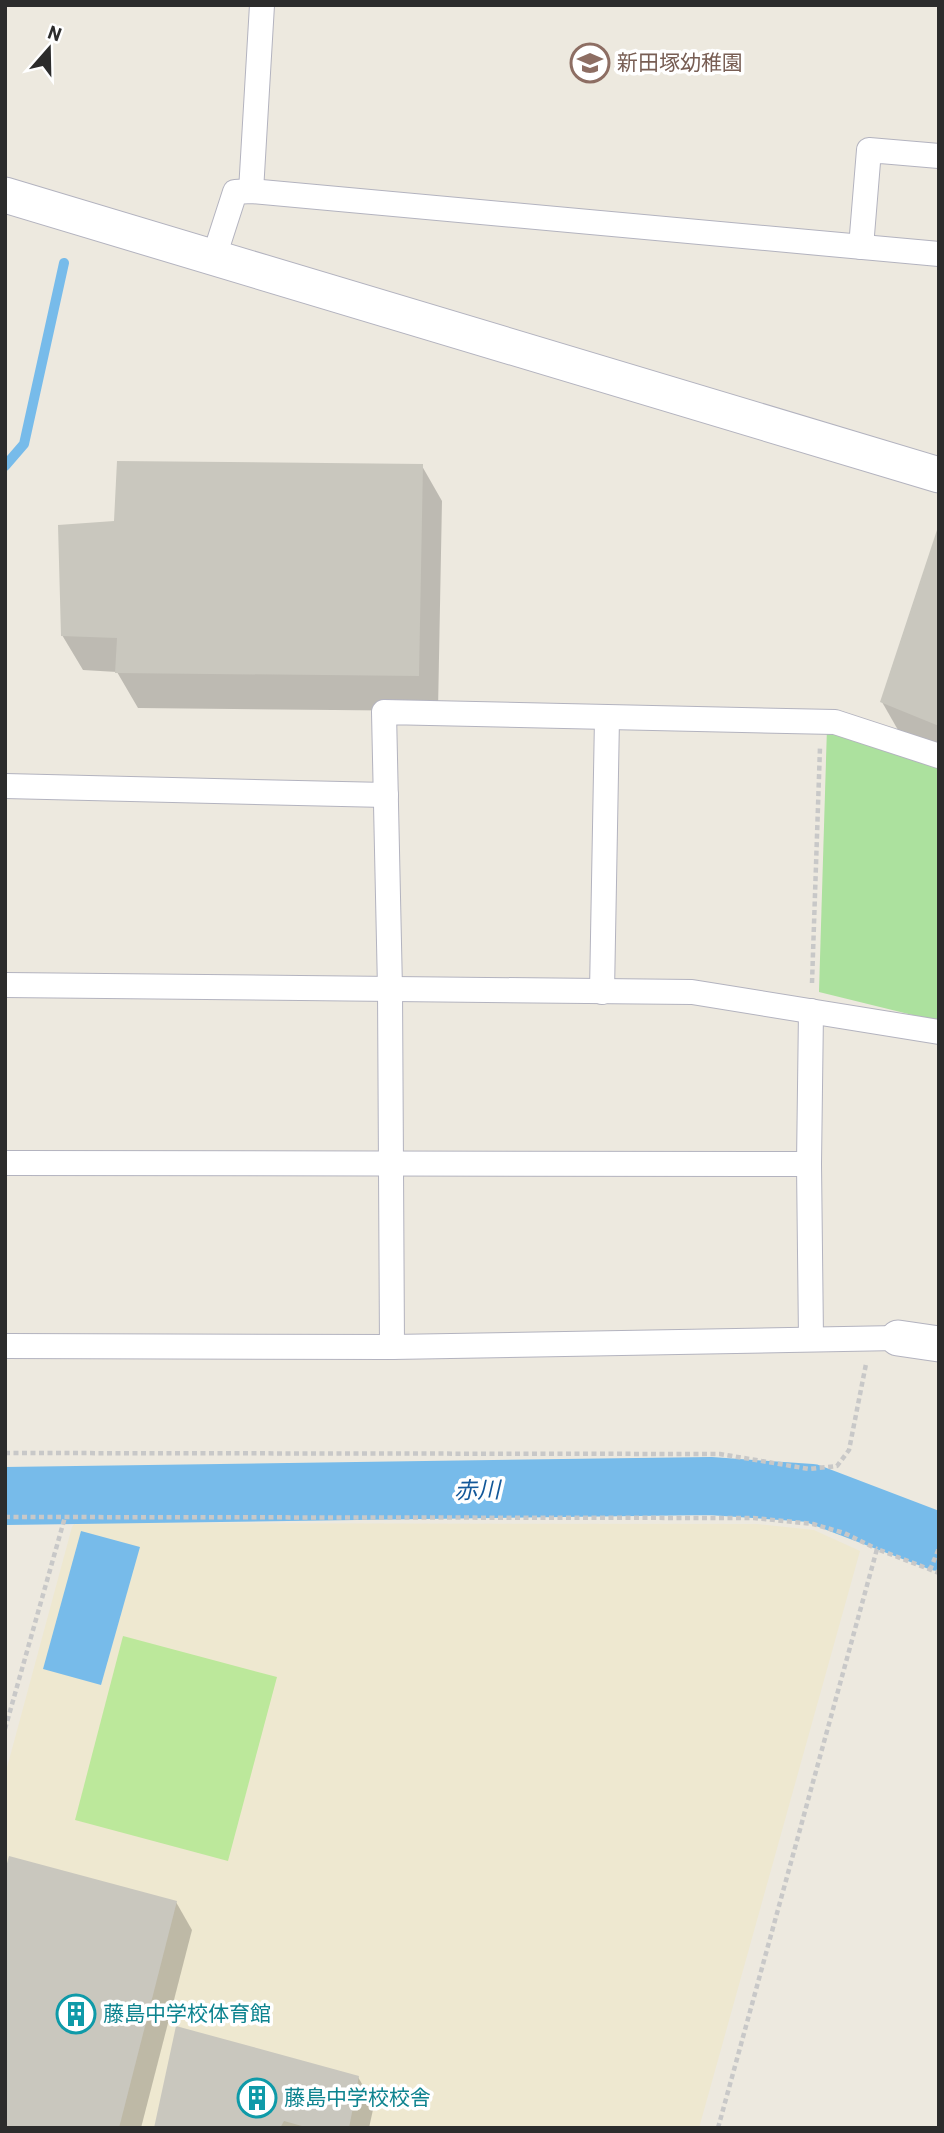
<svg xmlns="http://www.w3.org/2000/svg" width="944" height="2133" font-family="Barlow,'Noto Sans JP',sans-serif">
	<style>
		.education { fill: #eee8d0 }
		.green { fill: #ace19e }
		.pitch { fill: #bce89b }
		.water { fill: #77bbea }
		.shadow { fill: #0003 }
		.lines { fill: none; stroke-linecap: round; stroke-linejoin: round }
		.stream { stroke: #77bbea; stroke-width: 10 }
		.river { stroke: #77bbea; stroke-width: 58 }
		.building { fill: #c9c7be }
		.street-casing { stroke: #b3b3bf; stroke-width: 26 }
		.secondary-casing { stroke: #b3b3bf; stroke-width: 37 }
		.path { stroke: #c8c8c8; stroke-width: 4.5; stroke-dasharray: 5 3.5; stroke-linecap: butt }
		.street { stroke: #fff; stroke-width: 24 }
		.secondary { stroke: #fff; stroke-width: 35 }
		.labels { text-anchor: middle; stroke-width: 7; stroke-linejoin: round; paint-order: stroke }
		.education-label { font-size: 21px; fill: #785e54; stroke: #fff; text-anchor: start }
		.culture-label { font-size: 21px; fill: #0d838f; stroke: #fff; text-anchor: start }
		.water-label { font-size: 23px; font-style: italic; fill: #135899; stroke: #fff }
	</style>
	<rect width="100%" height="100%" fill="#ede9df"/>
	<polygon class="education" points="75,1523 757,1524 814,1530 860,1551 699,2128 5,2128 5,1775 72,1527"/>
	<polygon class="green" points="827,727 939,759 939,1016 937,1021 819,992"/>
	<polygon class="pitch" points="123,1636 277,1677 228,1861 75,1820"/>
	<polygon class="water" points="81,1531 140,1547 101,1685 43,1669"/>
	<g class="shadow">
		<polygon points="422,466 442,501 438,711 138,708 117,672 83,670 62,635 116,523"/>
		<polygon points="939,531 939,752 902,737 882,702"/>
		<polygon points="176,1902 192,1930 141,2128 5,2128"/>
		<polygon points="358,2077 374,2105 369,2128 156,2128"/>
	</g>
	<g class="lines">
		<polyline class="stream" points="5,466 24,444 64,263"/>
		<polyline class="river" points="5,1496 710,1486 811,1493 939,1542"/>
	</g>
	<g class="building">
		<polygon points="117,461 423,464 419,676 115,673 117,638 61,636 58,525 114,521"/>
		<polygon points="938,527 939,527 939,726 880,702"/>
		<polygon points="9,1856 177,1901 119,2128 5,2128 5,1871"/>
		<polygon points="176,2026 359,2076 349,2128 309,2128 284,2121 280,2128 154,2128"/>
	</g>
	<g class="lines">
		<defs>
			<g id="street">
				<polyline points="251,191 262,5"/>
				<polyline points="861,247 869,150 939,156"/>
				<polyline points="214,257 235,192 251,191 939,254"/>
				<polyline points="5,786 386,795"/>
				<polyline points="5,985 692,992 939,1032"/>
				<polyline points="602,992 607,718"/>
				<polyline points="811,1011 809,1164 811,1339"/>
				<polyline points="5,1163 809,1164"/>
				<polyline points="5,1346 392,1347 898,1338"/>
				<polyline points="392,1347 390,989 384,712 835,722 939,756"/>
			</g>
			<g id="secondary">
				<polyline points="5,195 939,475"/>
				<polyline points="898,1338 939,1344"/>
			</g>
		</defs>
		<use href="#street" class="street-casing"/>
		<use href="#secondary" class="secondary-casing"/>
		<g class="path">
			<polyline points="812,983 820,747"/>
			<polyline points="5,1453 720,1454 809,1469 837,1466 849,1450 866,1364"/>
			<polyline points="5,1517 754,1518 813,1524 844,1533 877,1549"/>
			<polyline points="930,1570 939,1548"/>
			<polyline points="5,1729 65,1517"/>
			<polyline points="718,2128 877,1549 939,1573"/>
		</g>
		<use href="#street" class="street"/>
		<use href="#secondary" class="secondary"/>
	</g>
	<defs>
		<symbol id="school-ring" viewBox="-11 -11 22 22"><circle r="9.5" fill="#fff" stroke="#8d6e63" stroke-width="1.5"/><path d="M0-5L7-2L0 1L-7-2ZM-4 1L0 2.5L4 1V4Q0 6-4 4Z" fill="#8d6e63"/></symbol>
		<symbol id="building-ring" viewBox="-11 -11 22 22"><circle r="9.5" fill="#fff" stroke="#0f9aa8" stroke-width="1.5"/><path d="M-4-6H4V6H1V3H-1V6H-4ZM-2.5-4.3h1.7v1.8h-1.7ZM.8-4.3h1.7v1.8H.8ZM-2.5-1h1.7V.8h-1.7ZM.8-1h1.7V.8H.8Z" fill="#0f9aa8"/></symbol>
	</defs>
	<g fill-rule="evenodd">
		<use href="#school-ring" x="568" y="41" width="44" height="44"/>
		<use href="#building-ring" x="54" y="1992" width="44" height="44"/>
		<use href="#building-ring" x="235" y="2076" width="44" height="44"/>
	</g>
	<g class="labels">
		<g class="education-label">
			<text x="617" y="70">新田塚幼稚園</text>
		</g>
		<g class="culture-label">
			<text x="103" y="2021">藤島中学校体育館</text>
			<text x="284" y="2105">藤島中学校校舎</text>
		</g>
		<g class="water-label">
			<text transform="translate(477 1490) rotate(-1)" y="8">赤川</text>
		</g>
	</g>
	<rect width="944" height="2133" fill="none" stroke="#2c2c2c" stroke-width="14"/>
	<g transform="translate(49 49) rotate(20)" stroke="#ffffff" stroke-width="5" paint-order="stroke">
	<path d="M0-5L12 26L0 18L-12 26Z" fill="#2c2c2c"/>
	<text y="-10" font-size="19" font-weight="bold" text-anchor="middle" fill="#2c2c2c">N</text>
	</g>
</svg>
